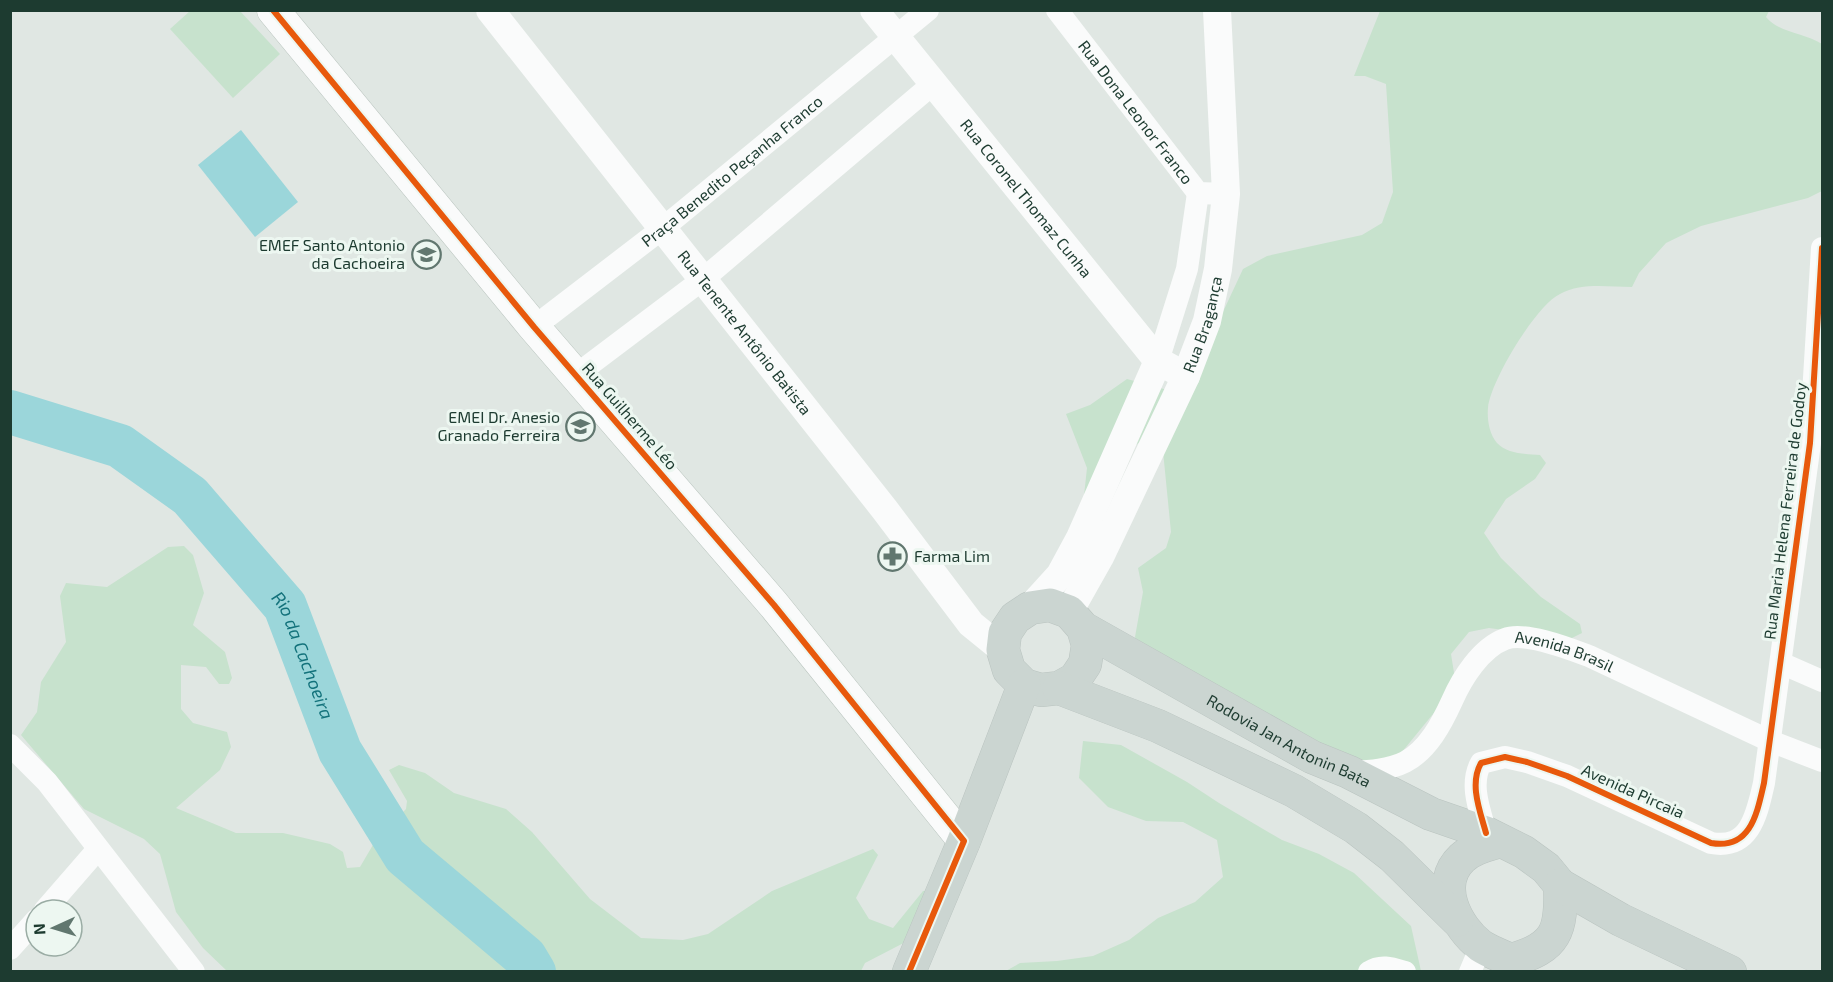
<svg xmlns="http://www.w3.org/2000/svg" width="1833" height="982" font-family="'Exo 2',sans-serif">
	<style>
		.green { fill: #c7e2cd }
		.water { fill: #9bd6da }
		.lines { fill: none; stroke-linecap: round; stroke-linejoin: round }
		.river { stroke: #9bd6da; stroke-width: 44 }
		.secondary-casing { stroke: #b9c4be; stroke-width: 33 }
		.primary-casing { stroke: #bac4c0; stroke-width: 34 }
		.minor { stroke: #fafbfb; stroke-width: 22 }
		.tertiary { stroke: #fafbfb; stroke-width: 28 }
		.secondary { stroke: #fafbfb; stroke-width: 32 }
		.primary { stroke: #cbd5d1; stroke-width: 33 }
		.cycleway-casing { stroke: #edf7f1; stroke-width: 10 }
		.cycleway { stroke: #e8590c; stroke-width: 6 }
		.labels { text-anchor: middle; stroke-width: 6; stroke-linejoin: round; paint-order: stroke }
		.street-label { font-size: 16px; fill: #1d3b30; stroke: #edf7f1 }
		.poi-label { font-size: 16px; fill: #1d3b30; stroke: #edf7f1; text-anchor: end }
		.water-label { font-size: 18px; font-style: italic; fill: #13727b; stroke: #edf7f1 }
	</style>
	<rect width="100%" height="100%" fill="#e0e7e3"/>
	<g class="green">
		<polygon points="190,11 240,11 280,54 233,98 170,29"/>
		<path d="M1380 11H1769L1766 17C1779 33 1805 33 1822 44V191L1808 198 1701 226 1666 243 1639 273 1632 287C1608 287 1582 282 1560 294 1536 305 1490 382 1488 408 1487 419 1489 434 1497 443 1507 454 1526 454 1540 455L1546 463 1535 479 1506 499 1484 533 1501 558 1541 597 1580 624 1582 633 1570 639 1489 628 1469 632 1451 654 1455 679 1451 692 1397 758 1357 765 1145 668 1135 637 1143 592 1138 568 1166 548 1171 532 1162 441 1150 435 1127 451 1081 523 1087 468 1066 414 1090 405 1127 379 1175 392 1187 389 1243 269 1267 256 1362 235 1382 223 1393 192 1386 84 1365 76H1354Z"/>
		<polygon points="184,546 193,555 204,593 193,625 225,652 232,678 229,684 219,684 206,667 181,665 181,709 193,723 227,732 231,747 220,770 176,808 236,833 283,833 330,844 343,852 347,868 360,867 377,838 406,809 407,801 389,770 399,765 425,773 454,793 506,809 532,832 590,899 641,938 683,940 708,934 772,891 873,849 878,855 856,898 869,919 893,928 923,891 934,890 921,934 865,963 861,971 227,971 203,948 176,912 160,854 144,839 84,809 21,735 37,712 41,682 66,642 60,596 66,583 107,587 168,547"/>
		<polygon points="1083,741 1121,745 1187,782 1219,803 1282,840 1319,854 1354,873 1411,926 1421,971 1004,972 1020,963 1057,961 1093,956 1129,940 1158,918 1195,902 1223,877 1217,840 1183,822 1146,821 1108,807 1079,778"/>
	</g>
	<polygon class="water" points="241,130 298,202 255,237 198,165"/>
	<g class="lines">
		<path class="river" id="s1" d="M10 412 120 446 190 496 285 606 340 751 405 856 525 957 534 972"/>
		<defs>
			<polyline id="secondary" points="273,10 534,327 774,605 964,841"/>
			<g id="primary">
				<path id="s8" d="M1083 628 1088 645 1085 664 1075 679 1059 688 1041 690 1024 685 1009 670 1003 650 1005 633 1015 618 1030 608 1050 605 1069 612 1083 628 1312 757 1349 772 1431 814 1486 833 1524 852 1546 868 1560 885C1562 930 1557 948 1511 960 1502 956 1490 952 1481 946 1456 927 1434 884 1462 858 1473 848 1487 845 1500 841"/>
				<polyline points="1059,688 1158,726 1294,791 1356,828 1392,856 1457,920"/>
				<polyline points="1560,885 1621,920 1730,972"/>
				<polyline points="909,972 964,841 1024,685"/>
			</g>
		</defs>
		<use href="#secondary" class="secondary-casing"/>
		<use href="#primary" class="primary-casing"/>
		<g class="minor">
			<path id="s2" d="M1057 10 1198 193 1226 194"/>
			<path id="s3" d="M534 327 663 228 928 10"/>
			<polyline points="1158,361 1187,269 1198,193"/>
			<polyline points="576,375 702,280 934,83"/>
			<polyline points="1781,663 1822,681"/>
			<polyline points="10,745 47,782 194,972"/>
			<path id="s4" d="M1351 772C1369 771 1389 770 1405 762 1428 750 1442 723 1452 701 1462 678 1481 648 1505 639 1525 631 1570 649 1589 656L1770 741 1822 761"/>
			<path d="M1486 833C1480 811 1469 784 1481 763L1505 757 1527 762 1567 776 1711 843C1751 850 1757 813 1764 783L1810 443 1822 248"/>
			<polyline points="45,910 98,849"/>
			<polyline points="10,949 36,920"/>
			<path d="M1369 972C1381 964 1392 968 1405 972"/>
			<polyline points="1470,972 1481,946"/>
		</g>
		<g class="tertiary">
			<path id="s5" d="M490 10 885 510 971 624 1003 650"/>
			<path id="s6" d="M874 10 1158 361 1186 376"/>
			<polyline points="1030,608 1060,575 1080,538 1158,361"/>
			<path id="s7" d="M1069 612 1100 557 1186 376 1207 321 1218 269 1226 194 1217 10"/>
		</g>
		<use href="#secondary" class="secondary"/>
		<use href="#primary" class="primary"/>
		<defs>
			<g id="cycleway">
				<polyline points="273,10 534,327 774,605 964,841 909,972"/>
				<path d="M1486 833C1480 811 1469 784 1481 763L1505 757 1527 762 1567 776 1711 843C1751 850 1757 813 1764 783L1810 443 1822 248"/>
			</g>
		</defs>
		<use href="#cycleway" class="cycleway-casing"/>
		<use href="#cycleway" class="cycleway"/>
	</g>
	<defs>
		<symbol id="school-ring" viewBox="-11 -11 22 22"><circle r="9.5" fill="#edf7f1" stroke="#61776f" stroke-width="1.5"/><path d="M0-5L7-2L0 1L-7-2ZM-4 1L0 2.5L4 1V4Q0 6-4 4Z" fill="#61776f"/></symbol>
		<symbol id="pharmacy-ring" viewBox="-11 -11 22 22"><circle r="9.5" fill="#edf7f1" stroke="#61776f" stroke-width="1.5"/><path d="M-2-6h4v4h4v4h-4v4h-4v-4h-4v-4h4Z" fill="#61776f"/></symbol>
	</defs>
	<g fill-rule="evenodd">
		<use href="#school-ring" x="410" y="238" width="33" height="33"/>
		<use href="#school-ring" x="564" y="410" width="33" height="33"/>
		<use href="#pharmacy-ring" x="876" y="540" width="33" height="33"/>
	</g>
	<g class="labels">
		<g class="street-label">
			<text dy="6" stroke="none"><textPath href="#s2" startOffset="129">Rua Dona Leonor Franco</textPath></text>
			<text dy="6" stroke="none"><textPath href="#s3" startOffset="252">Praça Benedito Peçanha Franco</textPath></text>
			<text dy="6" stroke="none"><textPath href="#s6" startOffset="242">Rua Coronel Thomaz Cunha</textPath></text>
			<text dy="6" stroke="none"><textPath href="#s7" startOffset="318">Rua Bragança</textPath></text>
			<text dy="6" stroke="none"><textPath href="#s5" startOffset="411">Rua Tenente Antônio Batista</textPath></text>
			<text transform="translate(630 416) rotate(49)" y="6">Rua Guilherme Léo</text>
			<text transform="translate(1785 511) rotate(-83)" y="6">Rua Maria Helena Ferreira de Godoy</text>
			<text dy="6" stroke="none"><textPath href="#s4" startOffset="279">Avenida Brasil</textPath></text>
			<text dy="6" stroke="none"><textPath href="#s8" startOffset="501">Rodovia Jan Antonin Bata</textPath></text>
			<text transform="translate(1633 791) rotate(24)" y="6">Avenida Pircaia</text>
		</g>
		<g class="poi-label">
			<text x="405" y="251">EMEF Santo Antonio<tspan x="405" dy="18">da Cachoeira</tspan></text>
			<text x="560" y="423">EMEI Dr. Anesio<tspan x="560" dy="18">Granado Ferreira</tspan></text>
			<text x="914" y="562" text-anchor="start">Farma Lim</text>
		</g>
		<g class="water-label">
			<text dy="6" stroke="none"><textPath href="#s1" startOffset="399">Rio da Cachoeira</textPath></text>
		</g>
	</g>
	<rect width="1833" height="982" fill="none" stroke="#1d3b30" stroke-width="24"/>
	<g transform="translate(54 928) rotate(266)"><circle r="28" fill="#edf7f1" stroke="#9aaca4" stroke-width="1.5"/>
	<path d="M0-4.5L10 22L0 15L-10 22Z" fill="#61776f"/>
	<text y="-9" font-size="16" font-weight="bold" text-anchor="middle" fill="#1d3b30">N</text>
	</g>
</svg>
